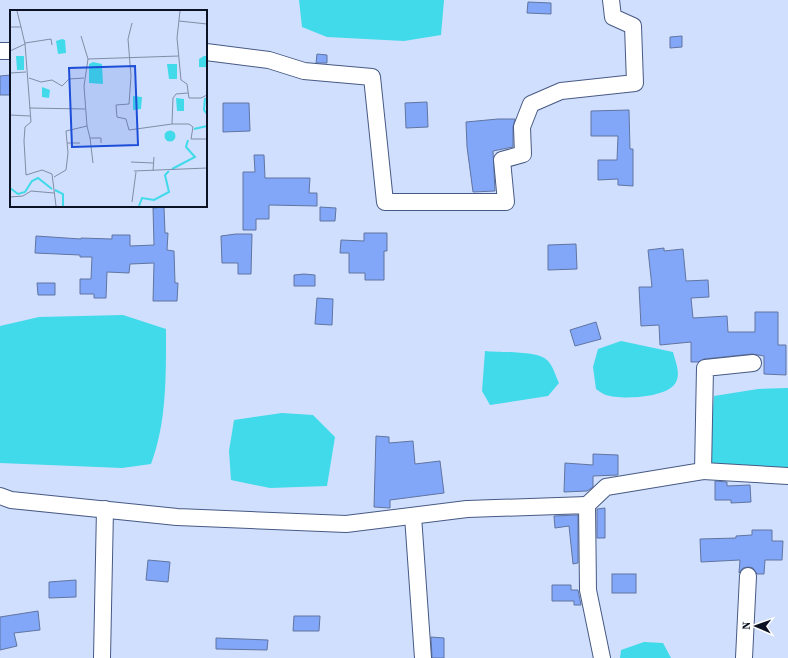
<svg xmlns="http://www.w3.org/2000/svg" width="788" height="658" font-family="'Source Serif 4',serif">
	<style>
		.water { fill: #40daea }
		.building { fill: #82a6f8; stroke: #6075a1 }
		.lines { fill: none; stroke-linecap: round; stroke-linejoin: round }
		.street-casing { stroke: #475a85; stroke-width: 18 }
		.street { stroke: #fff; stroke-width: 16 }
		.inset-river { fill: none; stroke: #40daea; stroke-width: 2 }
		.inset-road { fill: none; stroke: #818da6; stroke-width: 1 }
		.view { fill: #1d4ed8; fill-opacity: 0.15; stroke: #1d4ed8; stroke-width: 2 }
		.inset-edge { fill: none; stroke: #0a1223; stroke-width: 2 }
	</style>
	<rect width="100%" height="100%" fill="#d0dffd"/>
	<g class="water">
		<polygon points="299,0 444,0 441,35 404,41 327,37 302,27"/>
		<path d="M123 315 166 329C166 374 167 422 151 464L122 468 0 463V326L39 317Z"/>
		<path d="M621 341 673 352C675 361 681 373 676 382 669 398 621 400 606 395 603 394 599 391 596 389L593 367 598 349Z"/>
		<path d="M485 351C501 353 538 350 548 361 553 366 556 377 559 383L548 396 490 405 482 391Z"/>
		<polygon points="788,388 788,469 714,467 709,457 714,396 758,389"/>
		<polygon points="282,413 313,415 335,437 327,486 270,488 231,480 229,451 234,420"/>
		<polygon points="644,642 663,643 671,658 620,658 621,650"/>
	</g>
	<g class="building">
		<polygon points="528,2 551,3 551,14 527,13"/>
		<polygon points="682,36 682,47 670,48 670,37"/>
		<polygon points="317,54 327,55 327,63 316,63"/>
		<polygon points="11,75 11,95 0,95 0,76"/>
		<polygon points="427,102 428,127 406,128 405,103"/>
		<polygon points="223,103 249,103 250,131 223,132"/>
		<polygon points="629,110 630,149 633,149 633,186 618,185 618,179 598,180 598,160 617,160 618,136 591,136 591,111"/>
		<polygon points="498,119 515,119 513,127 513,147 493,151 495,191 473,192 467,147 466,122"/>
		<polygon points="254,155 264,155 265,178 310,178 309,193 317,193 317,206 269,205 269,219 256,219 256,230 243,230 243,172 255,172"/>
		<polygon points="164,207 165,233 168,233 167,250 174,251 175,283 178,283 177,301 153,301 154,263 130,264 129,273 107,272 106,298 94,298 94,294 80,294 80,279 91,279 92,257 80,257 80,255 35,253 36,236 81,239 81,238 112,239 112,235 130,235 130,246 154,245 153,208"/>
		<polygon points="320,207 336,208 335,221 320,221"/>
		<polygon points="364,233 387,233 387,251 384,251 384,280 365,280 365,273 349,273 349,253 340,253 341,240 364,241"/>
		<polygon points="236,234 252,234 251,274 238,274 238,263 222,263 221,236"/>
		<polygon points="576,244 577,269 548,270 548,245"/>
		<polygon points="664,248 664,251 683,249 686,281 708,280 709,297 691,298 693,318 727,316 728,332 755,332 755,312 778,312 778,345 786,345 786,375 764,374 764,356 752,354 704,359 698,362 691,362 691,342 660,345 659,325 641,326 639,287 652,287 648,250"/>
		<polygon points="304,274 315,275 315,286 294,286 294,275"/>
		<polygon points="37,283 55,283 55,295 38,295"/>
		<polygon points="317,298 333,299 332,325 315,324"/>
		<polygon points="596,322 601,339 575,346 570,330"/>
		<polygon points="376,436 389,437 389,443 413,441 415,464 440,461 444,493 390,500 390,508 374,507"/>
		<polygon points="593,454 618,455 618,475 593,476 593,487 587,491 564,492 565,463 593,465"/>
		<polygon points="715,481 727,482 727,486 750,485 751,502 731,503 731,500 715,500"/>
		<polygon points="605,508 605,538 597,538 597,509"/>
		<polygon points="578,515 578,563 573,564 569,526 555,528 554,516"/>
		<polygon points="752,530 772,530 772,541 783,541 782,560 765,560 764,574 757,574 753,568 749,567 743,568 739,573 740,560 701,562 700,539 736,538 736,536 752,535"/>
		<polygon points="148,560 170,562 168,582 146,580"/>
		<rect x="612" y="574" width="24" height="19"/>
		<polygon points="76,580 76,597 49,598 49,582"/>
		<polygon points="552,585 571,585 571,590 578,590 581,605 574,605 574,601 552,601"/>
		<polygon points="38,611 40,630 14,633 17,646 0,650 0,617"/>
		<polygon points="294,616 320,616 319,631 293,631"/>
		<polygon points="431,637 444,638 444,658 432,658"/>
		<polygon points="216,638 268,640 267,650 216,649"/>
	</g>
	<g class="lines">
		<defs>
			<g id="street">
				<polyline points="0,51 11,51"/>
				<polyline points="206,52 269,60 304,71 372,77 385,202 506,202 502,160 523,154 522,127 531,104 561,91 635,83 633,26 613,17 611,0"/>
				<polyline points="703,471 788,476"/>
				<polyline points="0,496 11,500 177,517 346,524 467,509 587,505 588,590 602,658"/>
				<polyline points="587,505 606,487 703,471 705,368 753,363"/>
				<polyline points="413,516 423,658"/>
				<polyline points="102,658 105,509"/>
				<polyline points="744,658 748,576"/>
			</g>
		</defs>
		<use href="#street" class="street-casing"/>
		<use href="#street" class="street"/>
	</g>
	<g transform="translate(10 10)">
		<rect width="197" height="197" fill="#d0dffd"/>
		<path d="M52 29 55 30 56 43 48 44 46 31ZM6 46H14V60H7ZM194 46H197V57H189V49ZM83 52 92 54 93 74 79 73V54ZM157 54H167V69H159ZM32 77 40 80 39 88 32 87ZM123 86 132 87 131 99 123 100ZM166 88 174 89V101H167ZM154.5 126a5.5 5.5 0 1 1 11 0a5.5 5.5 0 1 1-11 0Z" fill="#40daea"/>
		<path class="inset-river" d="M195 88 194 100 197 104M184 119 197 116M162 159 185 147 176 137 178 130M0 178 8 184 15 182 22 171 28 168 42 179M45 180 53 184V196M129 196 132 188 144 190 159 182 155 165 159 161"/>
		<path class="inset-road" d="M170 1 167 28 171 70 177 74 179 88H191L197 85M169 11 197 14M122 13 118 29 121 66 119 94 106 95 107 107 116 109 119 120 162 114 163 88 166 84 178 83M0 17H11L7 1M15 33 41 29 42 35M15 34 21 112 15 117 14 131 16 165 32 160 42 164 46 196M0 41 15 34 11 17M78 49 169 46M0 63 16 62M19 68 31 72 42 70 52 76 59 69 74 68M19 98 75 99M0 105 20 106M162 114H179L183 117 181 129H197M77 116 80 128H91V133M80 128 83 153M57 133H70M121 152 143 153M124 161 197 158M143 161 144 147M44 167 56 160 58 143 56 121 77 116 74 76 78 49 71 26M0 187 13 186 21 181 44 183M122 192 126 162"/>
		<path class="view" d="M125 56 128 135 62 137 59 58Z"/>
		<rect width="197" height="197" class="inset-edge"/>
	</g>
	<g transform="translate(756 626) rotate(272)" stroke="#ffffff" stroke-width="3" paint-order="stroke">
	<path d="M0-3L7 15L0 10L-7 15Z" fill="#0a1223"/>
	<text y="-6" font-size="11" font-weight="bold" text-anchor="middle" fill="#0a1223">N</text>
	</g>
</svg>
